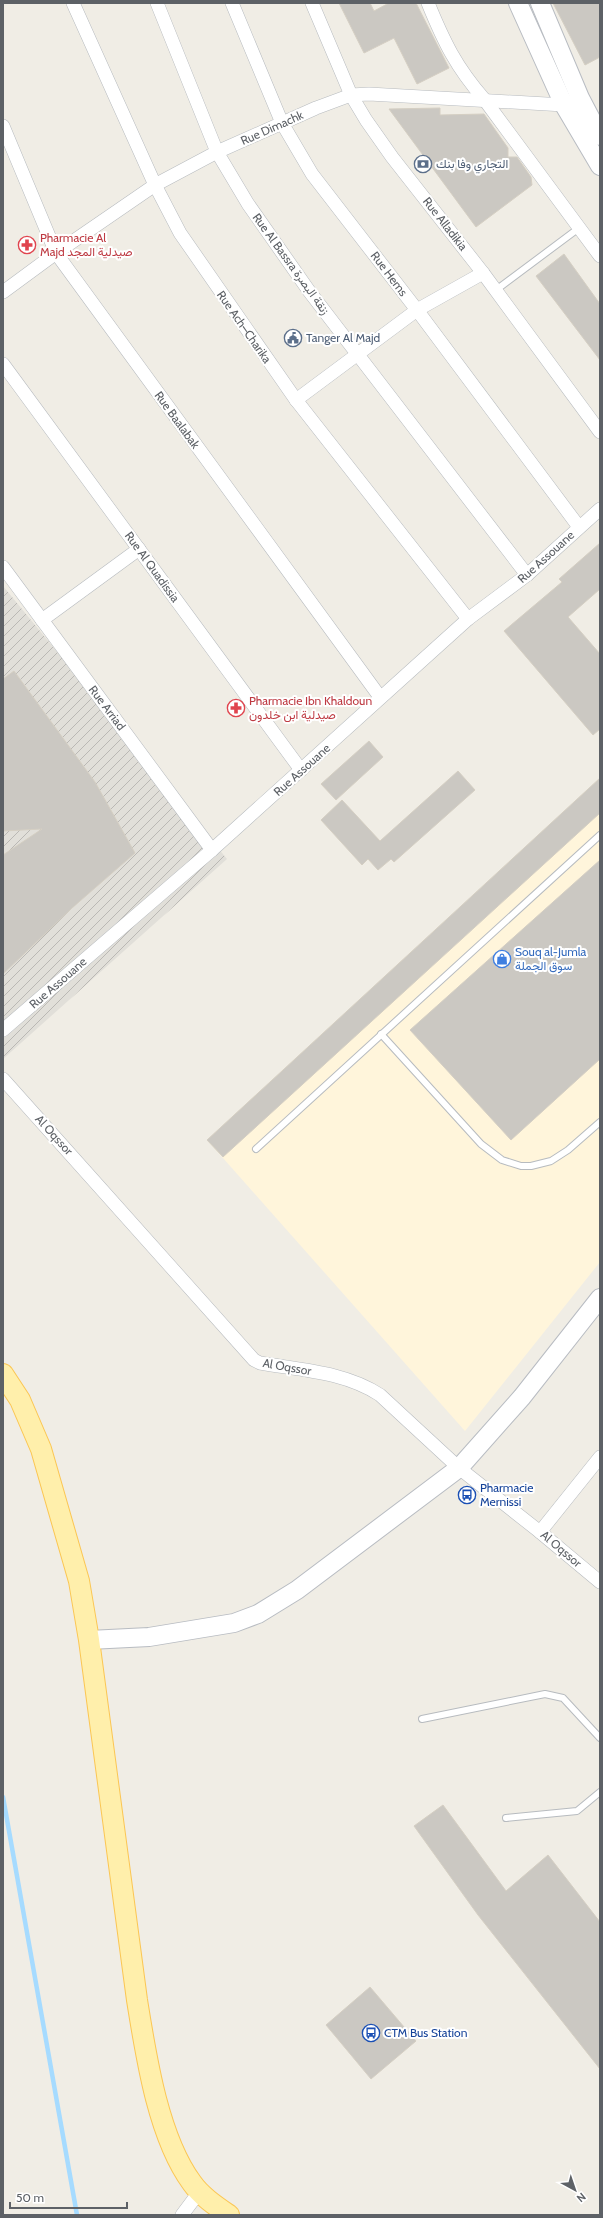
<svg xmlns="http://www.w3.org/2000/svg" width="603" height="2218" font-family="Cabin,Vazirmatn,sans-serif">
	<style>
		.commercial { fill: #fff5db }
		.industrial { fill: url(#industrial-furrows) }
		.lines { fill: none; stroke-linecap: round; stroke-linejoin: round }
		.stream { stroke: #a6dbff; stroke-width: 4.5 }
		.building { fill: #cbc8c2; stroke: #d5cfc3 }
		.lane-casing { stroke: #b7bbbf; stroke-width: 8 }
		.street-casing { stroke: #b7bbbf; stroke-width: 14 }
		.secondary-casing { stroke: #b8bcc2; stroke-width: 20 }
		.primary-casing { stroke: #fbc653; stroke-width: 22 }
		.lane { stroke: #fff; stroke-width: 6 }
		.street { stroke: #fff; stroke-width: 13 }
		.secondary { stroke: #fff; stroke-width: 18 }
		.primary { stroke: #ffefab; stroke-width: 20 }
		.labels { text-anchor: middle; stroke-width: 4; stroke-linejoin: round; paint-order: stroke }
		.street-label { font-size: 12px; fill: #5d6166; stroke: #fff }
		.service-label { font-size: 12px; fill: #4e5e75; stroke: #fff; text-anchor: start }
		.health-label { font-size: 12px; fill: #be3a42; stroke: #fff; text-anchor: start }
		.shop-label { font-size: 12px; fill: #366cbe; stroke: #fff; text-anchor: start }
		.transit-label { font-size: 12px; fill: #164399; stroke: #fff; text-anchor: start }
	</style>
	<defs>
		<pattern id="industrial-furrows" width="10" height="10" patternUnits="userSpaceOnUse"><rect width="10" height="10" fill="#e1dfd9"/><path d="M-1 1l2-2M0 10L10 0M9 11l2-2" fill="none" stroke="#bab8b4"/></pattern>
	</defs>
	<rect width="100%" height="100%" fill="#f0ede5"/>
	<polygon class="commercial" points="600,778 600,1262 465,1431 207,1140"/>
	<polygon class="industrial" points="3,586 227,859 3,1059"/>
	<g class="lines">
		<polyline class="stream" points="3,1797 77,2215"/>
	</g>
	<g class="building">
		<polygon points="339,3 370,3 374,11 389,3 416,3 449,68 417,84 394,38 364,53"/>
		<polygon points="553,3 600,3 600,57 585,65"/>
		<polygon points="440,108 440,115 484,114 508,148 508,157 517,157 531,177 532,185 476,227 389,109"/>
		<polygon points="564,254 600,304 600,360 536,276"/>
		<polygon points="600,543 600,589 568,617 600,654 600,729 593,735 504,631 562,582 559,579"/>
		<polygon points="14,671 95,782 135,853 72,908 3,974 3,855 42,829 3,831 3,679"/>
		<polygon points="369,741 383,757 336,800 321,784"/>
		<polygon points="458,771 475,790 394,862 391,859 378,870 368,859 362,865 321,820 342,800 380,841"/>
		<polygon points="600,778 600,813 223,1157 207,1140"/>
		<polygon points="600,860 600,1059 511,1140 410,1030"/>
		<polygon points="443,1805 506,1891 548,1855 600,1922 600,2069 478,1915 414,1826"/>
		<polygon points="370,1987 416,2041 371,2079 326,2025"/>
	</g>
	<g class="lines">
		<defs>
			<g id="lane">
				<polyline points="496,290 579,228"/>
				<polyline points="381,1034 481,1144 502,1160 521,1166 531,1166 551,1161 568,1150 600,1122"/>
				<polyline points="256,1149 600,835"/>
				<polyline points="422,1719 545,1694 563,1698 600,1738"/>
				<polyline points="506,1818 577,1811 600,1792"/>
			</g>
			<g id="street">
				<polyline points="73,3 155,185 180,233 296,400 468,619"/>
				<polyline points="157,3 217,152 248,204 309,291 527,575"/>
				<polyline points="232,3 282,123 312,174 417,310 579,527"/>
				<polyline points="312,3 351,95 366,120 392,157 483,273 600,432"/>
				<path d="M428 3C444 42 456 67 484 99L600 256"/>
				<polyline points="3,126 56,253 380,697"/>
				<polyline points="3,292 56,253 155,185 217,152 316,108 351,95 369,94 564,105 570,102"/>
				<polyline points="3,364 301,770"/>
				<polyline points="296,400 417,310 483,273"/>
				<polyline points="3,567 212,850"/>
				<polyline points="42,620 139,549"/>
				<polyline points="3,1030 212,850 468,619 527,575 600,509"/>
				<path d="M3 1079 254 1360 260 1363C301 1370 345 1372 380 1395L459 1468 540 1532 600 1582"/>
				<polyline points="540,1532 600,1457"/>
				<polyline points="182,2215 200,2191"/>
			</g>
			<g id="secondary">
				<polyline points="518,3 564,105 600,166"/>
				<polyline points="540,3 580,98 600,136"/>
				<polyline points="89,1640 149,1637 234,1623 258,1614 297,1590 459,1468 522,1397 600,1298"/>
			</g>
			<path id="primary" d="M3 1374 20 1400 41 1449 79 1581 89 1640 137 2000C146 2056 158 2137 192 2183 201 2196 216 2206 229 2215"/>
		</defs>
		<use href="#lane" class="lane-casing"/>
		<use href="#street" class="street-casing"/>
		<use href="#secondary" class="secondary-casing"/>
		<use href="#primary" class="primary-casing"/>
		<use href="#lane" class="lane"/>
		<use href="#street" class="street"/>
		<use href="#secondary" class="secondary"/>
		<use href="#primary" class="primary"/>
	</g>
	<defs>
		<symbol id="bank-ring" viewBox="-11 -11 22 22"><circle r="9.5" fill="#fff" stroke="#5c6f8a" stroke-width="1.5"/><path d="M-6-4H6V4H-6ZM0-2.3a2.3 2.3 0 1 0 0 4.6a2.3 2.3 0 1 0 0-4.6Z" fill="#5c6f8a"/></symbol>
		<symbol id="pharmacy-ring" viewBox="-11 -11 22 22"><circle r="9.5" fill="#fff" stroke="#e0444e" stroke-width="1.5"/><path d="M-2-6h4v4h4v4h-4v4h-4v-4h-4v-4h4Z" fill="#e0444e"/></symbol>
		<symbol id="civic-ring" viewBox="-11 -11 22 22"><circle r="9.5" fill="#fff" stroke="#5c6f8a" stroke-width="1.5"/><path d="M-.6-6.5H3V-4.5H.6V-3L4-1V1h2V6H-6V1h2V-1L-.6-3ZM-1.2 2.5V6h2.4V2.5Z" fill="#5c6f8a"/></symbol>
		<symbol id="shop-ring" viewBox="-11 -11 22 22"><circle r="9.5" fill="#fff" stroke="#3f7fe0" stroke-width="1.5"/><path d="M-5-2.5h2.3a2.7 3.5 0 0 1 5.4 0H5L5.5 6h-11ZM-1.5-2.5h3a1.5 2.3 0 0 0-3 0Z" fill="#3f7fe0"/></symbol>
		<symbol id="bus-ring" viewBox="-11 -11 22 22"><circle r="9.5" fill="#fff" stroke="#1a4fb4" stroke-width="1.5"/><path d="M-5-6H5V4H4V6H2V4H-2V6H-4V4H-5ZM-3.5-4V0h7V-4ZM-3.5 1.2v1.5H-2V1.2ZM2 1.2v1.5H3.5V1.2Z" fill="#1a4fb4"/></symbol>
	</defs>
	<g fill-rule="evenodd">
		<use href="#bank-ring" x="413" y="154" width="20" height="20"/>
		<use href="#pharmacy-ring" x="17" y="235" width="20" height="20"/>
		<use href="#civic-ring" x="283" y="328" width="20" height="20"/>
		<use href="#pharmacy-ring" x="226" y="698" width="20" height="20"/>
		<use href="#shop-ring" x="492" y="949" width="20" height="20"/>
		<use href="#bus-ring" x="457" y="1485" width="20" height="20"/>
		<use href="#bus-ring" x="361" y="2023" width="20" height="20"/>
	</g>
	<g class="labels">
		<g class="street-label">
			<text transform="translate(272 128) rotate(-24)" y="4">Rue Dimachk</text>
			<text transform="translate(445 224) rotate(52)" y="4">Rue Alladikia</text>
			<text transform="translate(291 264) rotate(54)" y="4">Rue Al Bassra زنقة البصرة</text>
			<text transform="translate(389 274) rotate(53)" y="4">Rue Hems</text>
			<text transform="translate(244 327) rotate(55)" y="4">Rue Ach–Charika</text>
			<text transform="translate(177 420) rotate(54)" y="4">Rue Baalabak</text>
			<text transform="translate(546 557) rotate(-42)" y="4">Rue Assouane</text>
			<text transform="translate(152 567) rotate(54)" y="4">Rue Al Quadissia</text>
			<text transform="translate(107 708) rotate(53)" y="4">Rue Arriad</text>
			<text transform="translate(302 770) rotate(-42)" y="4">Rue Assouane</text>
			<text transform="translate(58 983) rotate(-41)" y="4">Rue Assouane</text>
			<text transform="translate(54 1135) rotate(48)" y="4">Al Oqssor</text>
			<text transform="translate(287 1367) rotate(10)" y="4">Al Oqssor</text>
			<text transform="translate(561 1549) rotate(40)" y="4">Al Oqssor</text>
		</g>
		<g class="service-label">
			<text x="436" y="168">التجاري وفا بنك</text>
			<text x="306" y="342">Tanger Al Majd</text>
		</g>
		<g class="health-label">
			<text x="40" y="242">Pharmacie Al<tspan x="40" dy="14">Majd صيدلية المجد</tspan></text>
			<text x="249" y="705">Pharmacie Ibn Khaldoun<tspan x="249" dy="14">صيدلية ابن خلدون</tspan></text>
		</g>
		<g class="shop-label">
			<text x="515" y="956">Souq al-Jumla<tspan x="515" dy="14">سوق الجملة</tspan></text>
		</g>
		<g class="transit-label">
			<text x="480" y="1492">Pharmacie<tspan x="480" dy="14">Mernissi</tspan></text>
			<text x="384" y="2037">CTM Bus Station</text>
		</g>
	</g>
	<rect width="603" height="2218" fill="none" stroke="#5d6166" stroke-width="8"/>
	<g transform="translate(575 2190) rotate(140)" stroke="#ffffff" stroke-width="3" paint-order="stroke">
	<path d="M0-3L7 15L0 10L-7 15Z" fill="#5d6166"/>
	<text y="-6" font-size="11" font-weight="bold" text-anchor="middle" fill="#5d6166">N</text>
	</g>
	<path d="M10 2202v6h117v-6" fill="none" stroke="#5d6166" stroke-width="2"/>
	<text x="16" y="2202" font-size="12" fill="#5d6166" stroke="#ffffff" stroke-width="3" paint-order="stroke">50 m</text>
</svg>
